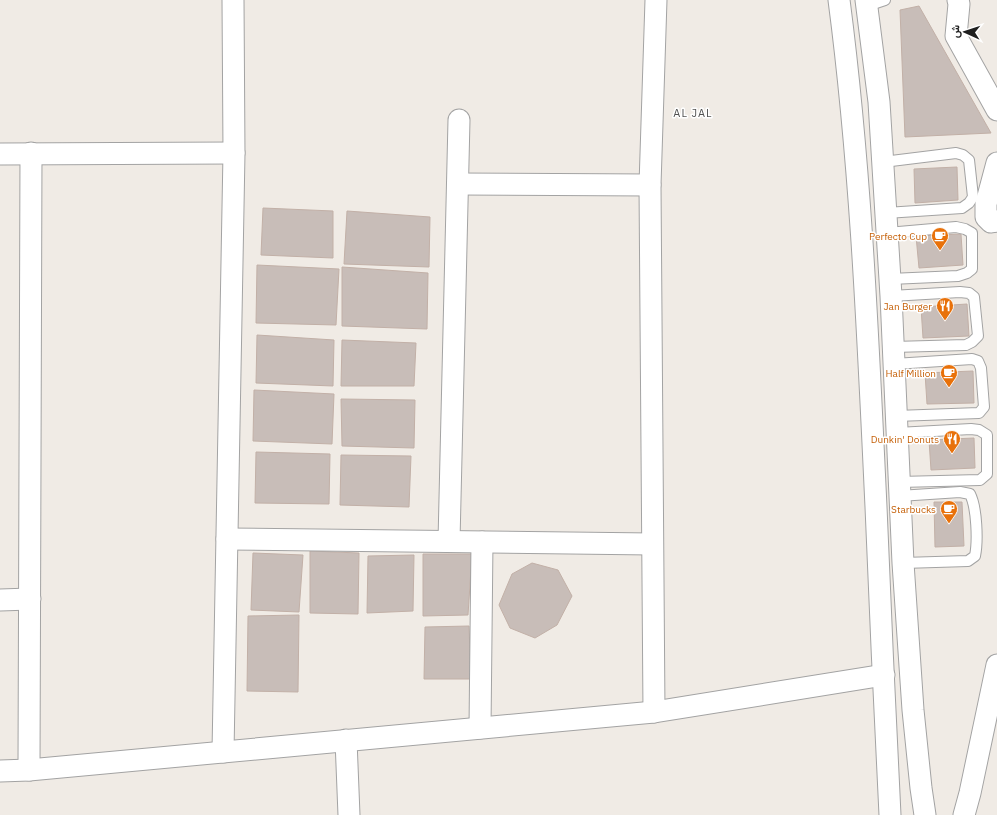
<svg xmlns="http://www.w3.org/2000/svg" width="997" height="815" font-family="'IBM Plex Sans',Vazirmatn,sans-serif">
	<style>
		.building { fill: #c8bdb8; stroke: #c2b0a7 }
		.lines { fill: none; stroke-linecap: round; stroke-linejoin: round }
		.lane-casing { stroke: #a3a3a3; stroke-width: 12 }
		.street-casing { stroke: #a3a3a3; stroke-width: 23 }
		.lane { stroke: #fff; stroke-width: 10 }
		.street { stroke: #fff; stroke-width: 21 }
		.labels { text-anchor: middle; stroke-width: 3; stroke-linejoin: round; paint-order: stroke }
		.food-label { font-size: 10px; fill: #c56008; stroke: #fff; text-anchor: end }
		.neighbourhood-label { font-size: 11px; letter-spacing: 1px; fill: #525252; stroke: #fff }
	</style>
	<rect width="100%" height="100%" fill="#f0ebe5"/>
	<g class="building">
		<polygon points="919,6 991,133 905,137 900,10"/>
		<polygon points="957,167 958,200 915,203 914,169"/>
		<polygon points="263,208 333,211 333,258 261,255"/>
		<polygon points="347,211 430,217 429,267 344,264"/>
		<polygon points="961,234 963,265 919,268 916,236"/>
		<polygon points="257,265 339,269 336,325 256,323"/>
		<polygon points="342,267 428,273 427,329 342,326"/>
		<polygon points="967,304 969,336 923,338 921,307"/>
		<polygon points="257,335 334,340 333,386 256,383"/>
		<polygon points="342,340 416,343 414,386 341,386"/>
		<polygon points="973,371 974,403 927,404 925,373"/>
		<polygon points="254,390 334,394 332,444 253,441"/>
		<polygon points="341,399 415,400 414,448 342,446"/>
		<polygon points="974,438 975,468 931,470 929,440"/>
		<polygon points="256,452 330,454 329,504 255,503"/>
		<polygon points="341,455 411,456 409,507 340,505"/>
		<polygon points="934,502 962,502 964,546 935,547"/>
		<polygon points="310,551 359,553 358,614 310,613"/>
		<polygon points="253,553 303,555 299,612 251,610"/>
		<polygon points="423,554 472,554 468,615 423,616"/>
		<polygon points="414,555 413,611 367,613 368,556"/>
		<polygon points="532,563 558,570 572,596 557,625 535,638 510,628 499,605 512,574"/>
		<polygon points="299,615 298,692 247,691 248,616"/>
		<polygon points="469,626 471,679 424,679 425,627"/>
	</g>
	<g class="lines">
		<defs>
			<g id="lane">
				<polyline points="867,6 885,0"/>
				<polyline points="883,162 956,153 963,155 969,160 973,197 969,203 962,208 886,213"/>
				<polyline points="887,233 956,227 965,229 972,233 972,269 967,273 958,276 890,279"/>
				<polyline points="891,296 960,292 969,293 974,297 978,336 972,342 966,345 893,347"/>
				<polyline points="894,364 972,359 978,361 981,368 984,407 979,413 896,416"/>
				<polyline points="897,433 971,429 979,430 987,435 987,474 980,480 899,482"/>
				<path d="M899 496 960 492 970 494C977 508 978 541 975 556L968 561 903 563"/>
			</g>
			<g id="street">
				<path d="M839 0C861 168 868 338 876 507 880 610 885 712 890 815"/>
				<polyline points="866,0 879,102 891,296 903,563 913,710 921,788 925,815"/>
				<polyline points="958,0 959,4 956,36 997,110"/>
				<polyline points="0,154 234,153"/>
				<polyline points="997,163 986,204 986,217 991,222 997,221"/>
				<polyline points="458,184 650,185"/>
				<polyline points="227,539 652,544"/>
				<polyline points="449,541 459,120"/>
				<polyline points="0,600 30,599"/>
				<polyline points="654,712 650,185 656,0"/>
				<polyline points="480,728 482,542"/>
				<polyline points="346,740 349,815"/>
				<polyline points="223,752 234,153 233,0"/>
				<polyline points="29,770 31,153"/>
				<polyline points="0,771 29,770 654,712 884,675"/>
				<polyline points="964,815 970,793 997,665"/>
			</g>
		</defs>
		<use href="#lane" class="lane-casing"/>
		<use href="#street" class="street-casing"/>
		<use href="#lane" class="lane"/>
		<use href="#street" class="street"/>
	</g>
	<defs>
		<symbol id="cafe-pin" viewBox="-11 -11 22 30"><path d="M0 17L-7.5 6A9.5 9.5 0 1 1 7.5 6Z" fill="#e8710a" stroke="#fff"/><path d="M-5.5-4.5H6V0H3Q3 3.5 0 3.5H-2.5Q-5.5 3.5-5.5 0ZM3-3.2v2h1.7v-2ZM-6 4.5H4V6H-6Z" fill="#fff"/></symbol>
		<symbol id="restaurant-pin" viewBox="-11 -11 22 30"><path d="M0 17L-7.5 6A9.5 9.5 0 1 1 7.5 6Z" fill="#e8710a" stroke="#fff"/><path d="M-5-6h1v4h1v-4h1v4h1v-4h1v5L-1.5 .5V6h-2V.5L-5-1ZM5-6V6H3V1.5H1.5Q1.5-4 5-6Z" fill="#fff"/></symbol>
	</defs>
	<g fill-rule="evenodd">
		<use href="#cafe-pin" x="930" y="226" width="20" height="27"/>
		<use href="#restaurant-pin" x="935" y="296" width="20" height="27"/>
		<use href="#cafe-pin" x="939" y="363" width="20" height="27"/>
		<use href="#restaurant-pin" x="942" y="429" width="20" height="27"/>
		<use href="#cafe-pin" x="939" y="499" width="20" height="27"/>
	</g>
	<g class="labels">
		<g class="food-label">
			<text x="927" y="240">Perfecto Cup</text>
			<text x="932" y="310">Jan Burger</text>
			<text x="936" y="377">Half Million</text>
			<text x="939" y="443">Dunkin' Donuts</text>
			<text x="936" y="513">Starbucks</text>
		</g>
		<g class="neighbourhood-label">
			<text x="693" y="117">AL JAL</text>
		</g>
	</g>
	<g transform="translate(965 32) rotate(273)" stroke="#ffffff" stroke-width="3" paint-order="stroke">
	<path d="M0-3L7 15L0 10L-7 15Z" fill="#1f1f1f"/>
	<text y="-6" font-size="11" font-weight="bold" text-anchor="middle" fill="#1f1f1f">ش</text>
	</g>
</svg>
